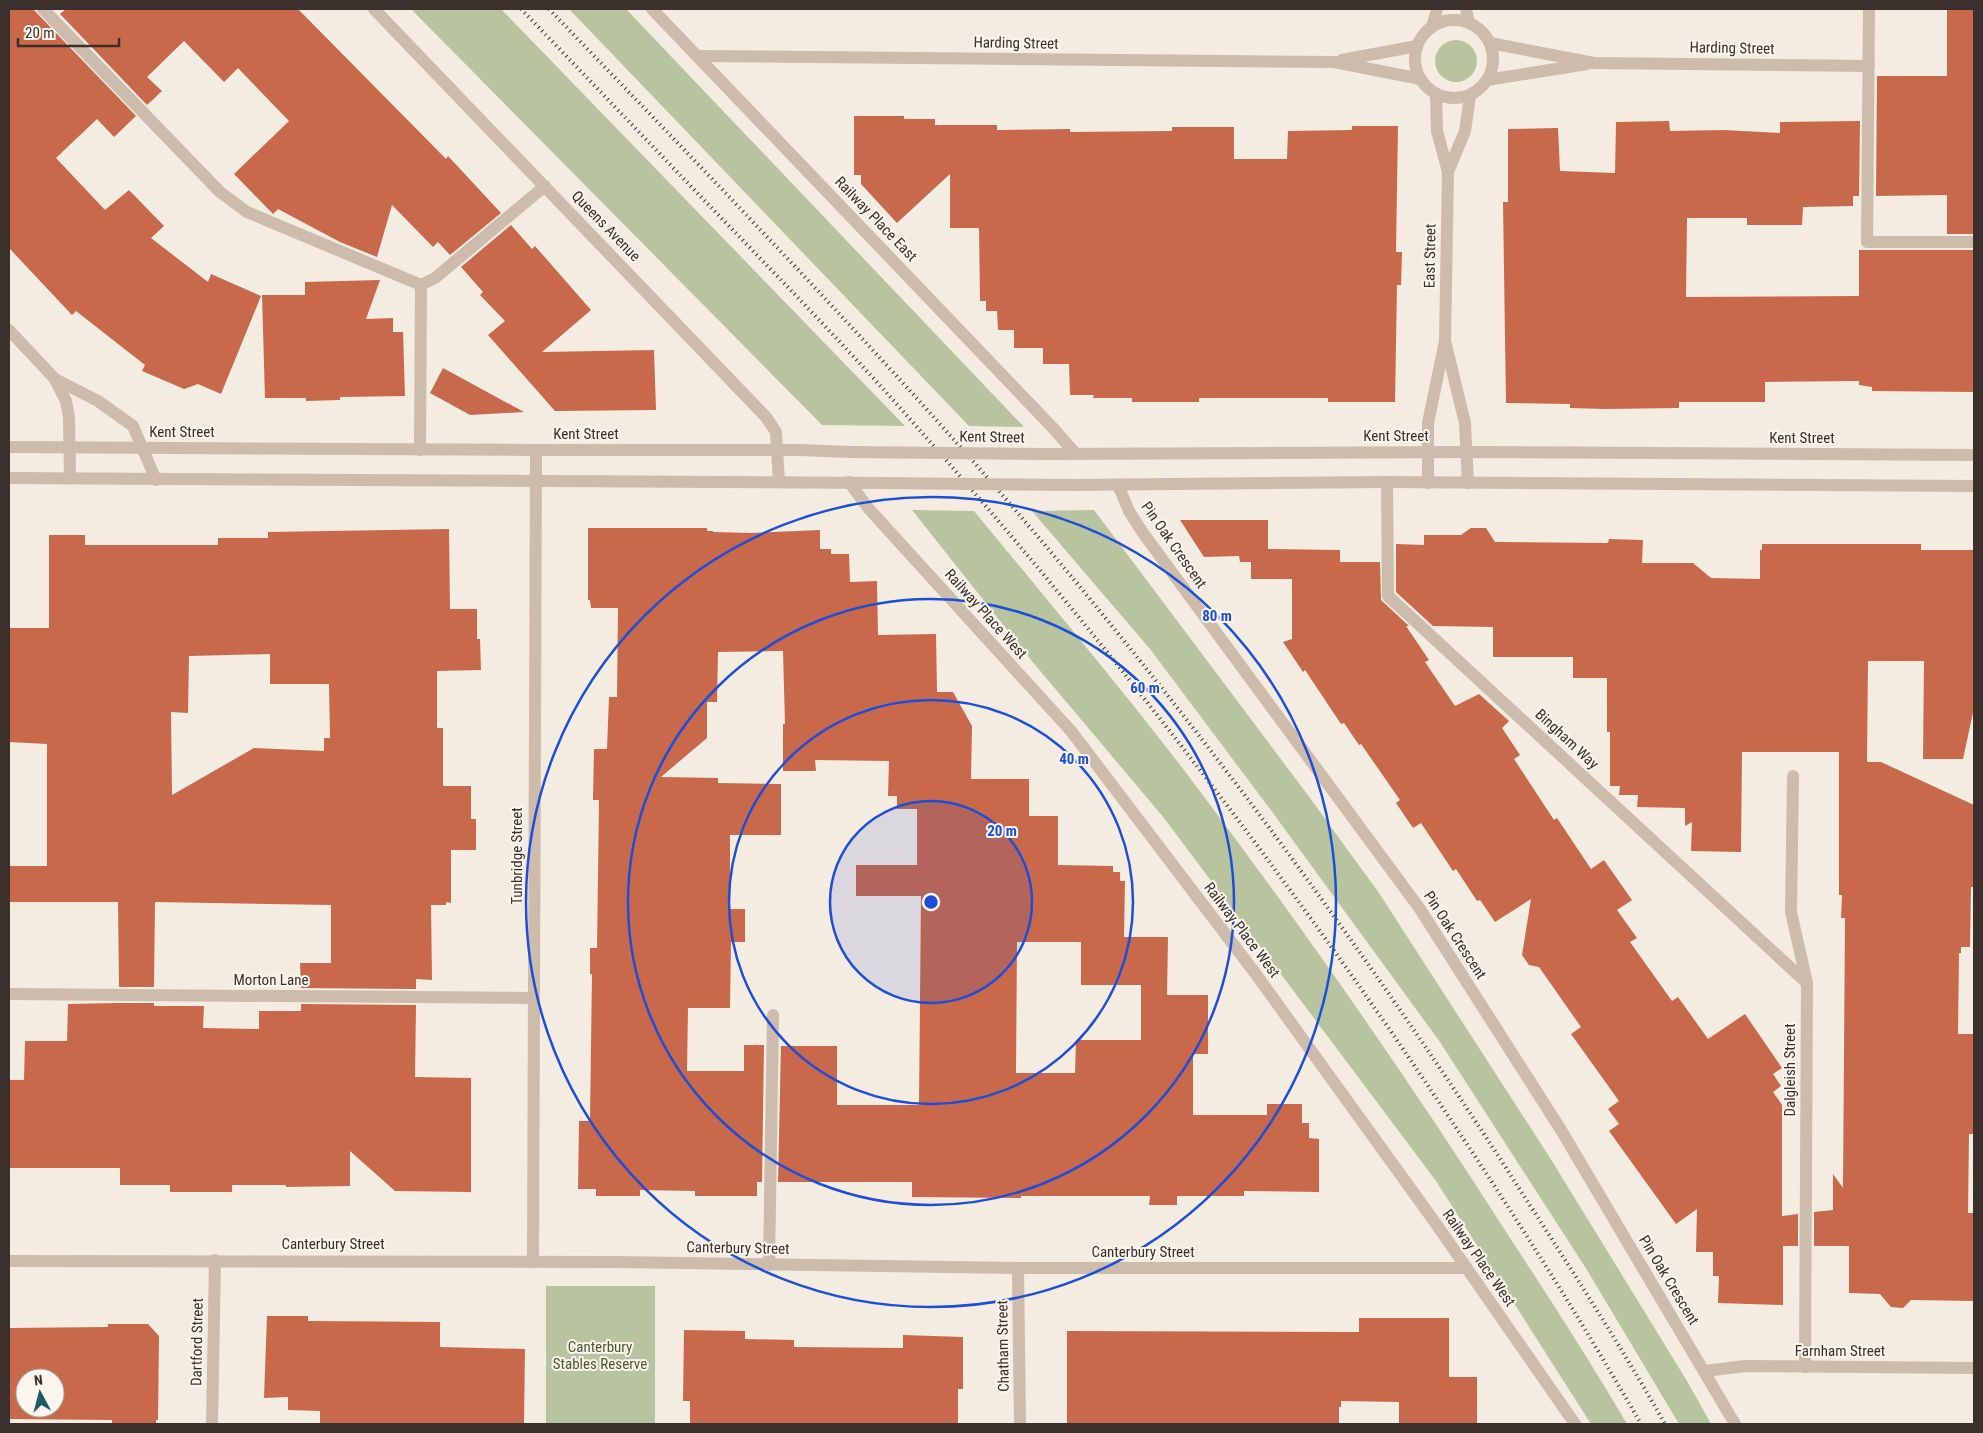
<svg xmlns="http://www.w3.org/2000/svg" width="1983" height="1433" font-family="'Roboto Condensed',sans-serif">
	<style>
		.green { fill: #b8c4a0 }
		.building { fill: #c8694b; fill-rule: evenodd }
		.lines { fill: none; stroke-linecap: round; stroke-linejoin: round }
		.service { stroke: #cdbbac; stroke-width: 12 }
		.minor { stroke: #cdbbac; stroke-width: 12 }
		.tertiary { stroke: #cdbbac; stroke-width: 12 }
		.rail { stroke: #3b302b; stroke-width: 4; stroke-dasharray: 1 4; stroke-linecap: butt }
		.tertiary-bridge { stroke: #cdbbac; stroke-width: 12 }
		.ring { fill: none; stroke: #1d4ed8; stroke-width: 2.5 }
		.labels { text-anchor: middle; stroke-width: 4; stroke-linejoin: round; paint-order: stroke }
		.street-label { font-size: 15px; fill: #3b302b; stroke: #fbf5ee }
		.park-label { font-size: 15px; fill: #4a5a2e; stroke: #fbf5ee }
		.centre { fill: #1d4ed8; stroke: #fbf5ee; stroke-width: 2.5 }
		.ring-label { font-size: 15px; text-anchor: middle; font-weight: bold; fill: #1d4ed8; stroke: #fbf5ee; stroke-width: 4; stroke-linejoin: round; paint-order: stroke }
	</style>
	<rect width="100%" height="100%" fill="#f4ebe1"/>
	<g class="green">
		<polygon points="411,9 501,9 905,426 822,425"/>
		<polygon points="569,9 626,9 1024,427 969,426"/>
		<circle cx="1456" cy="61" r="21"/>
		<path d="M912 510 974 511C1045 597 1116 682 1184 770 1299 922 1408 1078 1510 1238 1550 1299 1590 1361 1627 1424H1591L1436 1181 1164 818 1031 660Z"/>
		<polygon points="1094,510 1307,794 1379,893 1552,1161 1687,1381 1711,1424 1679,1424 1587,1270 1440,1042 1270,809 1150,649 1032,511"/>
		<rect x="546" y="1286" width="109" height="138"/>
	</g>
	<g class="building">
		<polygon points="9,9 33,9 136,116 114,137 97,119 56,158 105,210 129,190 164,226 151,238 208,282 211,274 261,296 221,394 198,384 184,389 142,371 145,365 76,311 72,315 9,248"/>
		<polygon points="66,9 298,9 446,159 448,156 501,213 450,255 438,242 433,247 392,205 377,257 340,242 278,209 273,214 234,174 289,121 238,68 224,82 184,41 147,77 162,91 147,105 60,14"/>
		<polygon points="1947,9 1974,10 1974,234 1947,234 1947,195 1876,196 1877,76 1947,76"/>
		<polygon points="854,116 904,116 904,119 935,119 935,125 997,125 997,130 1070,129 1070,132 1172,131 1172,127 1234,127 1234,159 1287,159 1288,131 1352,130 1352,126 1398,126 1396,252 1402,252 1401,285 1397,285 1395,402 1328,402 1328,398 1199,398 1199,402 1132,402 1132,398 1093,398 1094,395 1070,395 1069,364 1043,364 1043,348 1014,348 1014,330 998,330 997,311 986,311 986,301 980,301 979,228 950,228 950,174 897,223 861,184 861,175 854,175"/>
		<polygon points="1669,121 1670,131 1724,130 1780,133 1780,122 1860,121 1859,196 1853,196 1853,206 1803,207 1802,225 1747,225 1747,218 1687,218 1686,297 1859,296 1859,250 1974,250 1974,392 1872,391 1872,387 1859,385 1859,381 1765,382 1765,402 1679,402 1679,408 1605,409 1570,408 1570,404 1506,403 1503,202 1508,202 1508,129 1558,128 1560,171 1615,173 1616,122"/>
		<polygon points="511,225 532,249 535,246 591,310 542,352 654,350 656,410 555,411 488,335 505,321 480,295 483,292 461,267"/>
		<polygon points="380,280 366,319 393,318 393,332 403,332 405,396 340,397 340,400 306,401 306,398 265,398 262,295 305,295 305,282"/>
		<polygon points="443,368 524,412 470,415 430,393"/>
		<polygon points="1180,520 1268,520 1268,549 1340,550 1340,562 1380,562 1381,600 1409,626 1406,626 1429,660 1425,662 1455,706 1479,694 1509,721 1502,728 1520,755 1514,759 1554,820 1557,818 1591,869 1604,860 1632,900 1617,910 1637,938 1630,942 1672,1001 1678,997 1708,1039 1745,1014 1782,1068 1773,1074 1781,1086 1773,1092 1782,1105 1782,1216 1798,1214 1798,1246 1783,1246 1783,1305 1718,1303 1719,1276 1713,1276 1713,1252 1696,1252 1697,1209 1676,1224 1609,1131 1619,1124 1608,1109 1619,1101 1571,1034 1581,1027 1539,967 1529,965 1522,955 1531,899 1495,922 1480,900 1477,901 1456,869 1453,871 1421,823 1413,828 1396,803 1400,800 1361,744 1359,745 1344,723 1341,724 1305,670 1303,672 1283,642 1292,639 1292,579 1251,579 1251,562 1240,562 1239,556 1204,557"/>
		<path d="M588 528H707V531H713V532L751 533 820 530V549H831V554H849L850 582 877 581 878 635 936 634 937 692H953L972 726 971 779H1029V816H1058V865L1113 866V872H1120V881H1125L1124 937H1168L1167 995H1208V1054H1193V1115H1267V1104H1302V1123H1309V1138L1319 1139V1192L1244 1191V1196H1177V1205H1149L1150 1196H1021V1198L912 1197V1182H778L781 1046H837V1105H919L921 896H856V865H917V809H897V796H888L889 761 815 760 816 771H783V724H785L783 651 718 652 717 702H707V738L661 777 718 778V783L781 784V835H730V909H745V942H731L730 1008H688L687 1071H744V1045H764L762 1182H757V1196H695V1191L640 1190V1196H596V1189H578L579 1121H590L592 974H590V948H597L599 800H593L594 749H607L609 697H617L618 608H591L590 600H588ZM1017 942H1081V985H1141V1040H1076L1075 1073H1016Z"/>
		<polygon points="1471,528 1486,528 1495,542 1608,543 1609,539 1643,540 1642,563 1693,563 1711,578 1760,579 1760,550 1762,550 1762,544 1921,544 1921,550 1974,550 1974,708 1963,759 1923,759 1924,661 1868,661 1867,762 1881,762 1974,805 1974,887 1971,887 1970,947 1961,947 1961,953 1959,953 1958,1034 1974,1034 1974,1134 1969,1134 1968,1213 1974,1213 1974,1301 1911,1300 1903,1308 1891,1307 1880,1294 1849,1293 1849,1246 1814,1246 1814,1212 1833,1210 1833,1174 1843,1188 1845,918 1841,918 1842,895 1839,895 1839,752 1742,752 1741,852 1691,851 1692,822 1685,826 1685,808 1637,807 1638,795 1619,795 1620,786 1610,786 1610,732 1607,732 1607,678 1573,678 1573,657 1493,657 1493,627 1433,626 1396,592 1396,544 1424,545 1424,535 1461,535"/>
		<path d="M449 529 450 609H477V639H480L481 670 437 671V728H443V786H471V819H476V850H451V903L446 902V905H431L432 980 416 979V989L301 988 300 963H331V905L155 902 154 987H119L118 902H9V866H47V744L9 742V628H49V535H85V545H218V538H268V532ZM270 654V684H329L330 738H324V751L254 748 172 795 171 712 188 713 189 656Z"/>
		<polygon points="119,1003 154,1003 154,1006 204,1006 203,1028 259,1029 259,1011 301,1011 301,1004 416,1005 415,1077 471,1078 471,1192 395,1191 350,1151 350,1186 286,1187 286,1185 232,1185 232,1192 170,1192 170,1185 120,1185 120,1168 9,1168 9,1080 24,1080 25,1041 67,1041 68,1004"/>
		<polygon points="267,1316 308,1316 308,1321 440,1322 440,1347 525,1349 524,1424 320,1424 320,1411 288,1410 288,1397 264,1398"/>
		<polygon points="1359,1318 1449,1318 1449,1377 1477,1377 1477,1424 1399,1424 1399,1402 1341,1401 1341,1407 1339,1407 1339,1424 1294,1424 1294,1423 1067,1424 1067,1331 1359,1332"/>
		<path d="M108 1324H148L159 1336 158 1420H156V1424H112V1420L9 1419V1328L108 1327ZM25 1378H55V1408H25Z"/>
		<polygon points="684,1330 745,1331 745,1339 794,1340 794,1347 903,1348 903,1335 963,1337 963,1389 958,1389 958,1424 690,1424 690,1401 683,1401"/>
	</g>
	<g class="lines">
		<g class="service">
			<polyline points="43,9 220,192 247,212 421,285 435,278 545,186"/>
			<polyline points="1869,9 1867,242 1974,242"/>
			<polyline points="420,450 421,285"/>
			<polyline points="1387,482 1388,596 1807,983"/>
			<polyline points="9,994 533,998"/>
			<polyline points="769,1265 773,1015"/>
		</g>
		<g class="minor">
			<polyline points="374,9 766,417 776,432 779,482"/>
			<polyline points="652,9 1053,428 1075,453"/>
			<polyline points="1466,9 1469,23"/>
			<circle cx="1454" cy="59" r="39"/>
			<polyline points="1432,27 1437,9"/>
			<polyline points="1490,43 1594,63 1869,66"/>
			<polyline points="698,56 1334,62 1421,79"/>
			<polyline points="1342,60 1417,46"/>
			<polyline points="1487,80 1587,64"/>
			<polyline points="1448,172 1465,131 1470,96"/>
			<polyline points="9,330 55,379 98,401 133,426 156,480"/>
			<polyline points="1446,345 1465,423 1468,483"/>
			<polyline points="55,379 66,401 69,417 70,478"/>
			<polyline points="849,482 869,509 1071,731 1255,973 1434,1221 1575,1424"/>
			<polyline points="1428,483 1428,423 1445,341 1448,172 1437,131 1436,94"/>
			<polyline points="1793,776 1791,912 1807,983 1805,1367"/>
			<polyline points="9,1261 616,1262 1018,1268 1466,1268"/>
			<polyline points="533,1262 536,450"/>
			<polyline points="1018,1268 1020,1424"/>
			<polyline points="1705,1371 1745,1366 1974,1368"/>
			<polyline points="212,1424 215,1260"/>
		</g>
		<g class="tertiary">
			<polyline points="9,447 536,450 800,450 850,452"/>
			<polyline points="1047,454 1465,452 1974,455"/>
			<polyline points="9,478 883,483"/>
			<polyline points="1073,485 1387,482 1974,486"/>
			<polyline points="1118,485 1129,511 1143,533 1420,909 1561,1130 1735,1424"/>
		</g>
		<g class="rail">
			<path d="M521 9C599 90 676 171 754 252 806 306 859 361 909 418 1082 613 1243 818 1392 1033 1479 1160 1564 1290 1641 1424"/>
			<path d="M549 9C691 157 835 305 971 459 1163 678 1338 911 1497 1154 1554 1243 1613 1332 1665 1424"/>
		</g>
		<g class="tertiary-bridge">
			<polyline points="850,452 1047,454"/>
			<polyline points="883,483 1073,485"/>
		</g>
	</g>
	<circle cx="931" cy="902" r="101" fill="#1d4ed8" fill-opacity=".12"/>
	<g class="ring">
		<circle cx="931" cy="902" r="101"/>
		<circle cx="931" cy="902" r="202"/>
		<circle cx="931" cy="902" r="303"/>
		<circle cx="931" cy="902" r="405"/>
	</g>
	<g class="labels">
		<g class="street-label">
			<text transform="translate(1016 43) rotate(1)" y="5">Harding Street</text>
			<text transform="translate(1732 48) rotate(1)" y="5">Harding Street</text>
			<text transform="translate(876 219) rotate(46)" y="5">Railway Place East</text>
			<text transform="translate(606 226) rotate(46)" y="5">Queens Avenue</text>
			<text transform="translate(1430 256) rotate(-89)" y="5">East Street</text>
			<text x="182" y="437">Kent Street</text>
			<text x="586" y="439">Kent Street</text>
			<text x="1396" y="441">Kent Street</text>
			<text transform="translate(992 437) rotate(1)" y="5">Kent Street</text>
			<text x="1802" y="443">Kent Street</text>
			<text transform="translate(1174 545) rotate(55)" y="5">Pin Oak Crescent</text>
			<text transform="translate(986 614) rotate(48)" y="5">Railway Place West</text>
			<text transform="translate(1567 739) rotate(43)" y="5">Bingham Way</text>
			<text transform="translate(517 856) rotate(-90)" y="5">Tunbridge Street</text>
			<text transform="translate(1242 930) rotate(53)" y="5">Railway Place West</text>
			<text transform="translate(1455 935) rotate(57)" y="5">Pin Oak Crescent</text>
			<text x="271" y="985">Morton Lane</text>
			<text transform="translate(1790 1070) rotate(-90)" y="5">Dalgleish Street</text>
			<text x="333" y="1249">Canterbury Street</text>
			<text transform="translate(738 1248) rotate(1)" y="5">Canterbury Street</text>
			<text x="1143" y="1257">Canterbury Street</text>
			<text transform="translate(1479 1258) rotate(55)" y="5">Railway Place West</text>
			<text transform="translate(1669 1280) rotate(59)" y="5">Pin Oak Crescent</text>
			<text transform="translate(197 1342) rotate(-89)" y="5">Dartford Street</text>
			<text transform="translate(1003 1346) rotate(-91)" y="5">Chatham Street</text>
			<text x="1840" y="1356">Farnham Street</text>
		</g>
		<g class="park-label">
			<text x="600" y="1352">Canterbury<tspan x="600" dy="17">Stables Reserve</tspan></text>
		</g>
	</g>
	<circle cx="931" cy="902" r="8" class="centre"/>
	<g class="ring-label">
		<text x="1217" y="621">80 m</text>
		<text x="1145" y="693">60 m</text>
		<text x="1074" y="764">40 m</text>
		<text x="1002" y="836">20 m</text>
	</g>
	<rect width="1983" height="1433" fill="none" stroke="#3b302b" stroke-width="20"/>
	<g transform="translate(40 1393) rotate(353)"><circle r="24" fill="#fbf5ee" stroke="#aea6a0"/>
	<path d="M0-4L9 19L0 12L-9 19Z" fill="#1f5a5e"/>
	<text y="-8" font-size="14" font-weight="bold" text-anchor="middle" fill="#3b302b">N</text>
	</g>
	<path d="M18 38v8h101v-8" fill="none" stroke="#3b302b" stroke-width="2.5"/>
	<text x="25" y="38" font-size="15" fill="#3b302b" stroke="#fbf5ee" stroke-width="4" paint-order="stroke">20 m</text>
</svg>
